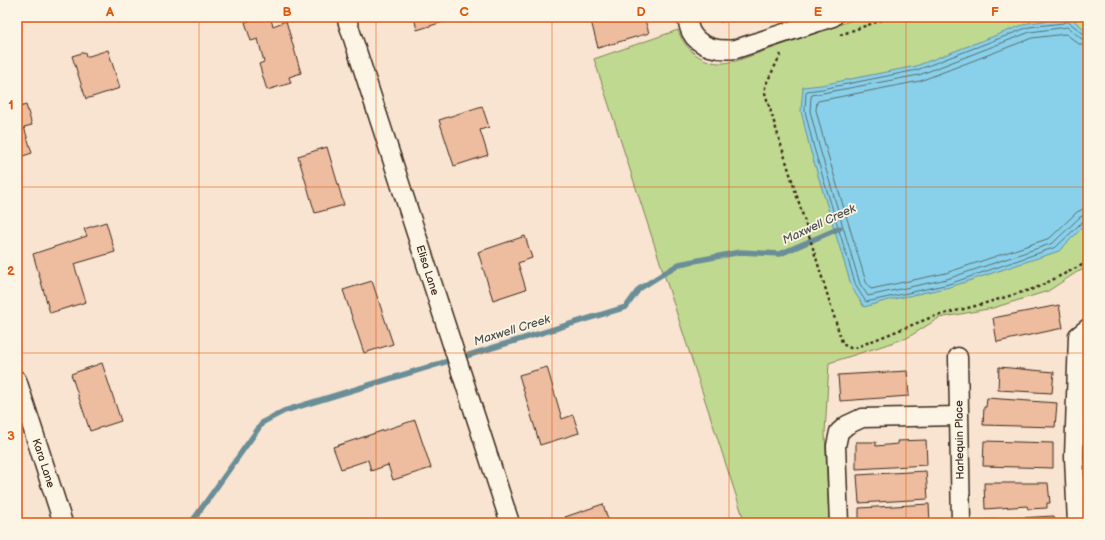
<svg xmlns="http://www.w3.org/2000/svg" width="1105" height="540" font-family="'Balsamiq Sans',sans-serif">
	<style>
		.green { fill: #c0d990; stroke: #7e8257 }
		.water { fill: #89d1ea; stroke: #6a8e98 }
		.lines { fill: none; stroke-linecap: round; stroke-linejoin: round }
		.shore { stroke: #5a6d70; stroke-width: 1 }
		.stream { stroke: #6a8e98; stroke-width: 5.5 }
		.building { fill: #eebc9f; stroke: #3b2a1e }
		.minor-casing { stroke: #3b2a1e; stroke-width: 21 }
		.path { stroke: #3b2a1e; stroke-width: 2.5; stroke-dasharray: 3 3; stroke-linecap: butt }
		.minor { stroke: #fcf5e5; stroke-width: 18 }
		.grid { fill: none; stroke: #df570d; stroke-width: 1; stroke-opacity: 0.55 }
		.labels { text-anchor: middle; stroke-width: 3.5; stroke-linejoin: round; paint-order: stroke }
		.street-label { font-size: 11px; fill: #3b2a1e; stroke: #fcf5e5 }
		.water-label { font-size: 12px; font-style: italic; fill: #4e5451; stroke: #fcf5e5 }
		.neatline { fill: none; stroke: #df570d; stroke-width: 1.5 }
		.grid-label { font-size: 13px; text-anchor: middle; font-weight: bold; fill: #df570d }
	</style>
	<rect width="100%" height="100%" fill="#f8e4d0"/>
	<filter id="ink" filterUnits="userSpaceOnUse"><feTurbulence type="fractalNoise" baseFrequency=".025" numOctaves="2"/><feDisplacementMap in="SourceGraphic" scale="8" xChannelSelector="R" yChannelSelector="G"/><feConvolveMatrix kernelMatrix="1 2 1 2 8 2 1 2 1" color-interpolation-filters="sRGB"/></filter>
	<g filter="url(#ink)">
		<path class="green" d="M861 17H921L932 20 943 17H1088V268L1077 272 1048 291 993 308 939 318 907 338 829 363 825 433 829 523H745L594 59 678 30C684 49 703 64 723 63 727 63 732 61 736 61Z"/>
		<polygon class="water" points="1071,18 1088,32 1088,222 1059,251 950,287 885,301 864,307 852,288 810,149 801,111 803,87 821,85 916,66 1028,23"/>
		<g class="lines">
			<g class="shore">
				<polyline points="1088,35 1084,34 1067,21 1063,23 1029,27 917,70 822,89 807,91 806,92 805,111 814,148 856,286 866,302 949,284 1056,247 1079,225 1084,220 1088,219"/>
				<polyline points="1088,40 1082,39 1067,27 1030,32 919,75 812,95 811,97 810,111 819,146 860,284 868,296 947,279 1053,243 1080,217 1088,214"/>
				<polyline points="1088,46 1079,44 1066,34 1032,38 920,81 818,101 817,102 816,110 825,145 866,282 871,289 946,273 1050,238 1077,212 1083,209 1088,208"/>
			</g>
			<g class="stream">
				<polyline points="466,356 626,307 639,289 679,264 740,252 780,254 840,228"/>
				<polyline points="191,523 263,422 284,411 445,362"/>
			</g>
		</g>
		<g class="building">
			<polygon points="261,17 270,17 273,26 286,21 301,73 289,77 291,83 267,90 259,64 264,62 258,39 251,41 245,22"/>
			<polygon points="414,17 448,17 449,20 417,30"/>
			<polygon points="590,17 644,17 649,33 598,48"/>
			<polygon points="719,17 738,17 720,22"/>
			<polygon points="108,50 120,88 86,99 72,56 85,52 86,57"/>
			<polygon points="26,105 32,125 24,127 32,153 17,158 17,106 17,108"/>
			<polygon points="482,106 489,127 480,130 488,155 454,166 439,120"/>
			<polygon points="327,147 344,205 315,213 298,156"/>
			<polygon points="106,222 115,252 74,264 86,302 50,313 33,254 87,236 84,229"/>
			<polygon points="525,236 532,258 518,263 526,289 493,300 478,252"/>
			<polygon points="372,281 393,344 364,353 343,290"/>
			<polygon points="1059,305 1063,328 997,342 993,318"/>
			<polygon points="102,363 121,421 90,431 71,374"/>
			<polygon points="547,367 562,419 573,415 579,433 540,445 519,375"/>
			<polygon points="999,367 1054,372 1052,393 998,390"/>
			<polygon points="907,371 909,396 840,401 838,375"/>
			<polygon points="987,398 1057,403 1055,427 983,425 984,407 986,407"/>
			<polygon points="415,420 431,468 393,480 388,465 371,471 368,460 341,469 333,447"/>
			<polygon points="926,440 927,465 856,469 856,442 876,442 876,446 898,444 897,441"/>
			<polygon points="984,441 1053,443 1053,468 983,466"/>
			<polygon points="926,471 928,499 859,503 857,475"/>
			<polygon points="984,483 1048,483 1050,503 1047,503 1047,508 1028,509 1027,506 985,509"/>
			<polygon points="603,504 609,523 567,523 565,517"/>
			<polygon points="929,504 930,523 859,523 859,508"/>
			<polygon points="1054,516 1055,523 985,523 985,520"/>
		</g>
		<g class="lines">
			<defs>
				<g id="minor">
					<polyline points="346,17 510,523"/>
					<path d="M686 17C688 22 689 28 691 32 699 48 720 51 736 49L833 17"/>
					<polyline points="958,357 961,523"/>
					<polyline points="17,380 63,523"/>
					<polyline points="839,523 836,446 839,432 847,425 862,418 958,416"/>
					<polyline points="1077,523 1074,457 1078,336 1088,328"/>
				</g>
			</defs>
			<use href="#minor" class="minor-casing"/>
			<g class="path">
				<polyline points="840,35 890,17"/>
				<path d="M781 54 765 86V93L842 342C846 348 851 349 857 347L932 317 979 305 1036 288 1088 262"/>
			</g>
			<use href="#minor" class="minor"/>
		</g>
	</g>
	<path class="grid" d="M199 17V523M376 17V523M552 17V523M729 17V523M906 17V523M17 187H1088M17 353H1088"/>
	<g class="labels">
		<g class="street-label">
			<text transform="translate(428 270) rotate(72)" y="4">Elisa Lane</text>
			<text transform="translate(959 440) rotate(-91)" y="4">Harlequin Place</text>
			<text transform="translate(44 463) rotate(72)" y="4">Kara Lane</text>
		</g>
		<g class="water-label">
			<text transform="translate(819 224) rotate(-25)" y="4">Maxwell Creek</text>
			<text transform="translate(512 330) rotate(-17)" y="4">Maxwell Creek</text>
		</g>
	</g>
	<rect width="1105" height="540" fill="none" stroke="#fcf5e5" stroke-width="44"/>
	<rect x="22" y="22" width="1061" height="496" class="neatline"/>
	<g class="grid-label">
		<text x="110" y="16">A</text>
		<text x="287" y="16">B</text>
		<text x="464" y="16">C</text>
		<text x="641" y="16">D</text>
		<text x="818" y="16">E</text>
		<text x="995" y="16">F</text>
		<text x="11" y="109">1</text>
		<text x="11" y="275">2</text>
		<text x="11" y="440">3</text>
	</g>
</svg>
